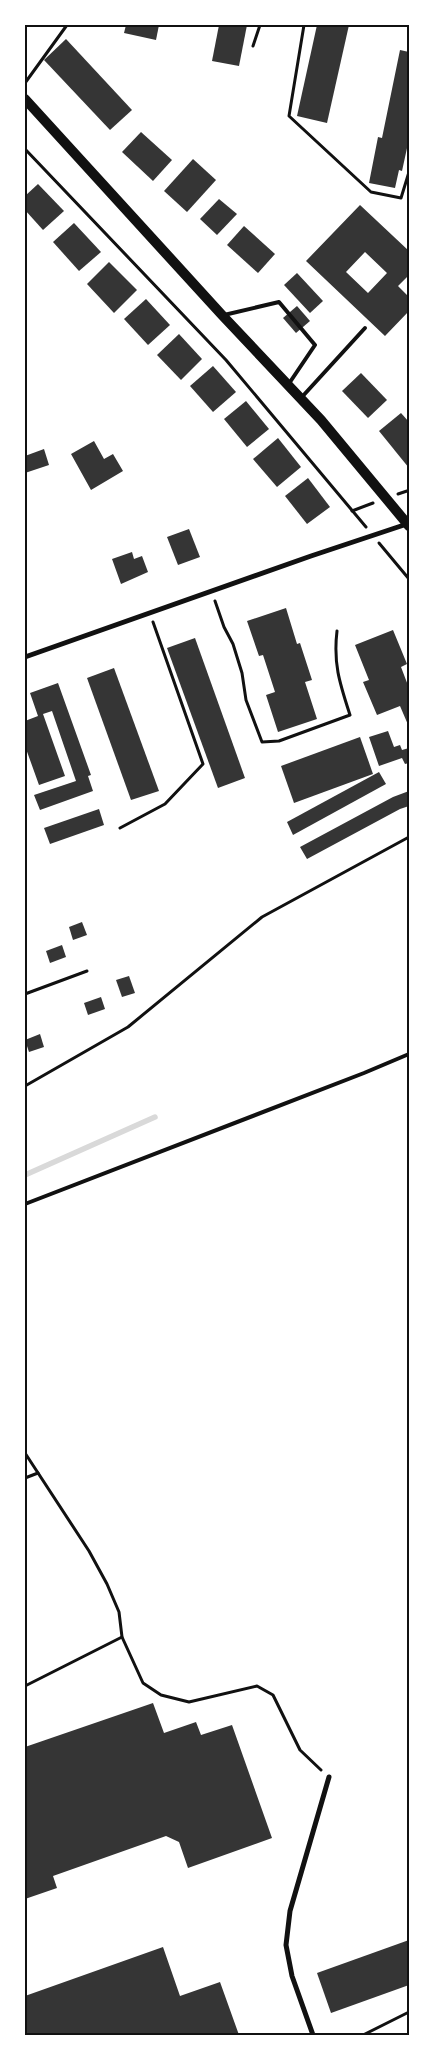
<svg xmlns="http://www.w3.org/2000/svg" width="434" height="2060" font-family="'Open Sans',sans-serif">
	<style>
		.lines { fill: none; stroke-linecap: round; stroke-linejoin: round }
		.stream { stroke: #d9d9d9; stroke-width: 5.5 }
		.building { fill: #353535; fill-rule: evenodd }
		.path { stroke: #111; stroke-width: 3 }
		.service { stroke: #111; stroke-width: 4 }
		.minor { stroke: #111; stroke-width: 5 }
		.secondary { stroke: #111; stroke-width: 10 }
		.neatline { fill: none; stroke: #111; stroke-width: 2 }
	</style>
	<rect width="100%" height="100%" fill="#fff"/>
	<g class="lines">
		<polyline class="stream" points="25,1175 155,1117"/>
	</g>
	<g class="building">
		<polygon points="126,25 159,25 156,40 124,33"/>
		<polygon points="219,25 247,25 239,66 212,61"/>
		<polygon points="317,25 349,25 327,123 297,116"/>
		<polygon points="66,39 132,110 110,130 44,60"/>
		<polygon points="400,50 409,52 409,139 402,171 399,170 395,188 369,183 378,137 382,138"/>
		<polygon points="141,132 172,160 153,181 122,152"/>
		<polygon points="193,159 216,180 187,212 164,191"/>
		<polygon points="38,184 64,211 43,230 25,210 25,196"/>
		<polygon points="219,199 237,214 217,235 200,219"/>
		<path d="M360 205 409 251V275L398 286 409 297V311L385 336 306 261ZM365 252 387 273 368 293 346 272Z"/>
		<polygon points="74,223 101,252 79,271 53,242"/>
		<polygon points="244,226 275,254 258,273 227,245"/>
		<polygon points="109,262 137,290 114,313 87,284"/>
		<polygon points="297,273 323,301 310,313 284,285"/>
		<polygon points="146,299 170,325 148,345 124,319"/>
		<polygon points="297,306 310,321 296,333 283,318"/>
		<polygon points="179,334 202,359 181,380 157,355"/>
		<polygon points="213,366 236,392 213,412 190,386"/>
		<polygon points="361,373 387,400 368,418 342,391"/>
		<polygon points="246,401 269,429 247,447 224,419"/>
		<polygon points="401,413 409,422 409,468 379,431"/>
		<polygon points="278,438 301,467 277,487 253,459"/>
		<polygon points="94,441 104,459 113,454 123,471 91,490 71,454"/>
		<polygon points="44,449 49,465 25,473 25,456"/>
		<polygon points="308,478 330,507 307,524 285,496"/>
		<polygon points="189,529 200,557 178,565 167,537"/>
		<polygon points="132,552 134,559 142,556 148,572 121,584 112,559"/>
		<polygon points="286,608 297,644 300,643 312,680 305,682 317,719 278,732 266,695 275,692 263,655 259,656 247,621"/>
		<polygon points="393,630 407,664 401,667 409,688 409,727 400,706 377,715 363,682 369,680 355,645"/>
		<polygon points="195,638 245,778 218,788 167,648"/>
		<polygon points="114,668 159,791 131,800 87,678"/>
		<polygon points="58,683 91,775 88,776 93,791 40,810 34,795 76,781 52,711 43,714 65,776 39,785 25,746 25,721 38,716 30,693"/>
		<polygon points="388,731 394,747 400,745 402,750 409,748 409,763 405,764 402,758 379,766 369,737"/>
		<polygon points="360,737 373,774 294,803 281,766"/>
		<polygon points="379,772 386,784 293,835 287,822"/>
		<polygon points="409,791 409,806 400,809 307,859 300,847 393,797"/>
		<polygon points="99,809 104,825 50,844 44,828"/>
		<polygon points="82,922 87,935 73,940 69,927"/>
		<polygon points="62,945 66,957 50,963 46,951"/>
		<polygon points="129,976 135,993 122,997 116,980"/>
		<polygon points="101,997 105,1009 88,1015 84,1003"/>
		<polygon points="40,1034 44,1047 29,1052 25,1040"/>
		<polygon points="153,1703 164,1733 196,1722 201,1735 232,1725 272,1838 188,1868 179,1842 166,1836 53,1876 57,1888 25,1899 25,1747"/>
		<polygon points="409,1940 409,1985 331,2013 317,1973"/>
		<polygon points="163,1947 180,1996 220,1982 239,2035 25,2035 25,1996"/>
	</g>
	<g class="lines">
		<g class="path">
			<polyline points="304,25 289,116 371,192 401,198 409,172"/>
			<polyline points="253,46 260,25"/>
			<polyline points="25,83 67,25"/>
			<polyline points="25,149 226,360 366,527"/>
			<polyline points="398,494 407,491"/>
			<polyline points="352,511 373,503"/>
			<polyline points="379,543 409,579"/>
			<path d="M215 601 224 627 233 644 242 673 246 700 262 742 279 741 350 715C340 684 333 664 337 631"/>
			<polyline points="120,828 165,804 203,764 153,622"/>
			<polyline points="25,994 87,971"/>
			<polyline points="25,1086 128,1027 262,917 409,837"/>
			<polyline points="25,1453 89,1551 107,1584 119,1612 122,1637 143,1683 161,1695 189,1702 257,1686 273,1695 300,1750 321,1770"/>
			<polyline points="25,1478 38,1473"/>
			<polyline points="25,1686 122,1637"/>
			<polyline points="363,2035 409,2012"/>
		</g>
		<g class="service">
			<polyline points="224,315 279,302 315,345 288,385"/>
			<polyline points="301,398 365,328"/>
			<polyline points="25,1204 364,1073 409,1054"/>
		</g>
		<g class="minor">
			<polyline points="25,657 311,556 407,524"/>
			<polyline points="313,2035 292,1976 286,1945 290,1911 329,1777"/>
		</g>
		<polyline class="secondary" points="25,99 222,315 321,420 409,526"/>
	</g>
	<rect width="434" height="2060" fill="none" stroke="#ffffff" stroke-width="52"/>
	<rect x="26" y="26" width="382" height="2008" class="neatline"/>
</svg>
